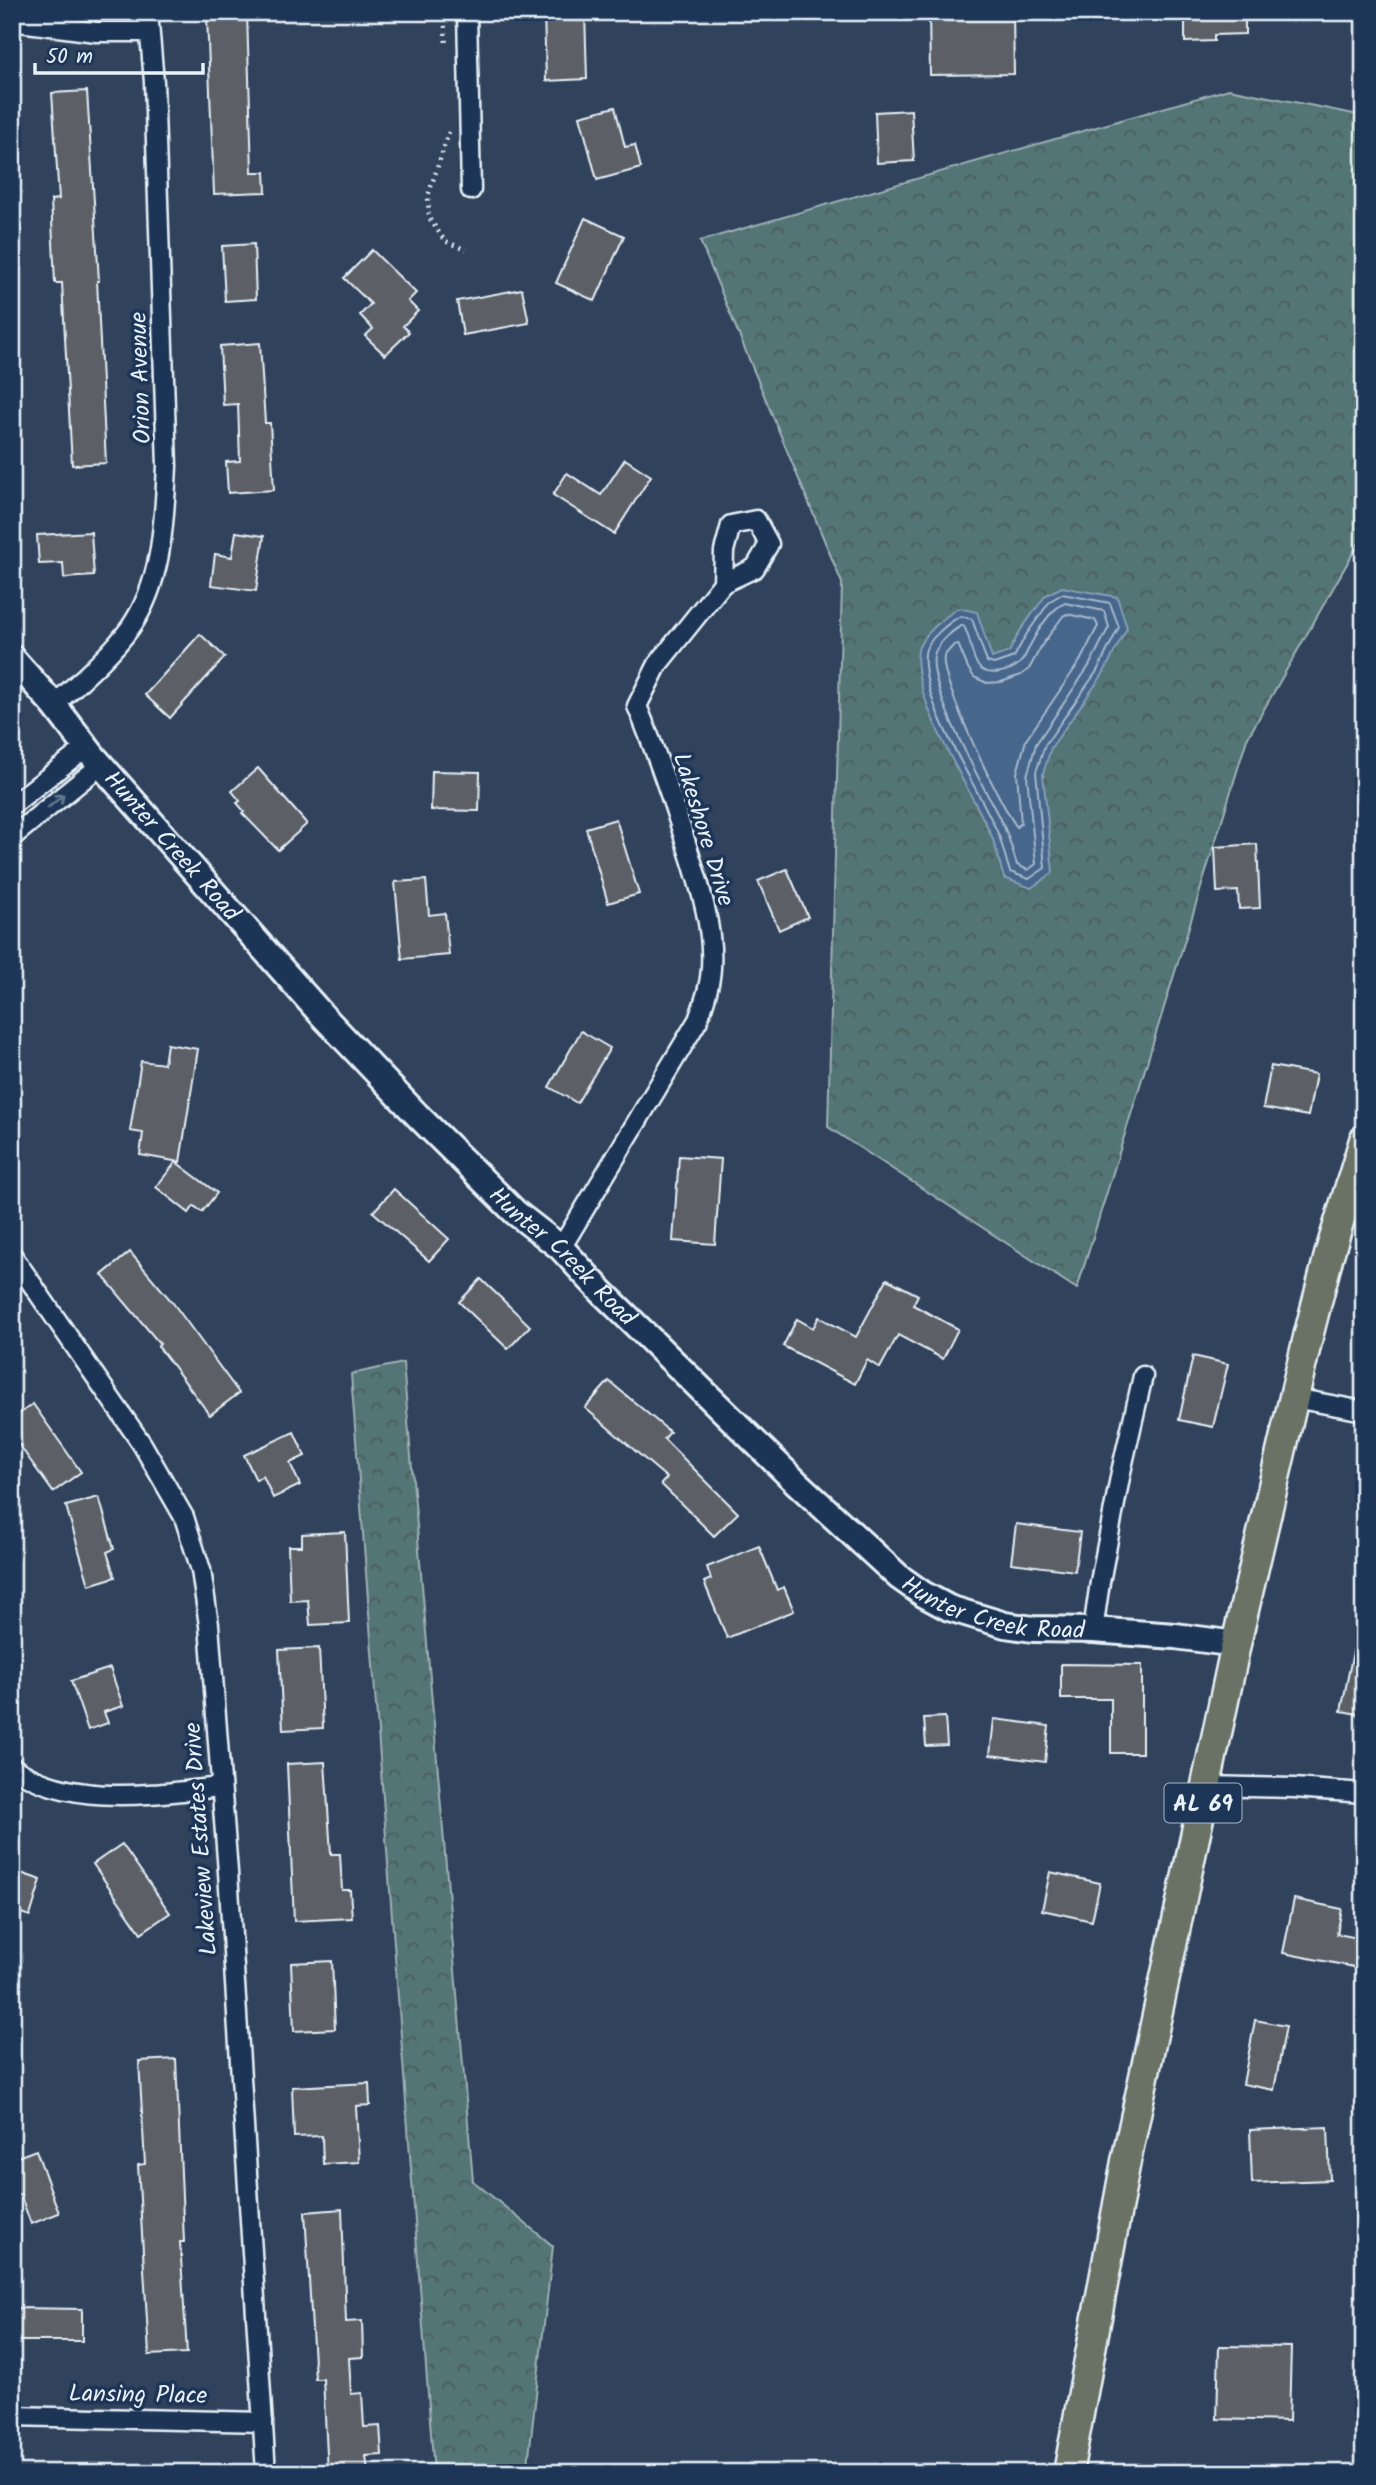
<svg xmlns="http://www.w3.org/2000/svg" width="1376" height="2485" font-family="Kalam,sans-serif">
	<style>
		.forest { fill: url(#forest-crowns); stroke: #9eb2b6; stroke-width: 2 }
		.water { fill: #46668c; stroke: #879eb7; stroke-width: 2 }
		.lines { fill: none; stroke-linecap: round; stroke-linejoin: round }
		.shore { stroke: #a7b9cd; stroke-width: 2 }
		.building { fill: #5b6066; stroke: #e8f1f8; stroke-width: 2 }
		.street-casing { stroke: #e8f1f8; stroke-width: 23 }
		.secondary-casing { stroke: #e8f1f8; stroke-width: 30 }
		.primary-casing { stroke: #e8f1f8; stroke-width: 33 }
		.path { stroke: #e8f1f8; stroke-width: 4.5; stroke-dasharray: 2 5; stroke-linecap: butt }
		.street { stroke: #1d3557; stroke-width: 18 }
		.secondary { stroke: #1d3557; stroke-width: 24 }
		.primary { stroke: #6b7165; stroke-width: 28 }
		.oneway { stroke: #64778f }
		.labels { text-anchor: middle; stroke-width: 7; stroke-linejoin: round; paint-order: stroke }
		.shield { fill: #1d3557; stroke: #abb9c8; stroke-width: 2 }
		.shield-label { font-size: 23px; font-weight: bold; fill: #e8f1f8 }
		.street-label { font-size: 24px; fill: #e8f1f8; stroke: #1d3557 }
	</style>
	<defs>
		<pattern id="forest-crowns" width="20" height="18" patternUnits="userSpaceOnUse" patternTransform="scale(1.75)"><rect width="20" height="18" fill="#537474"/><path d="M2 6a3 3 0 1 1 6 0M12 15a3 3 0 1 1 6 0" fill="none" stroke="#4c5c5d"/></pattern>
	</defs>
	<rect width="100%" height="100%" fill="#30425c"/>
	<filter id="ink" filterUnits="userSpaceOnUse"><feTurbulence type="fractalNoise" baseFrequency=".0143" numOctaves="2"/><feDisplacementMap in="SourceGraphic" scale="14" xChannelSelector="R" yChannelSelector="G"/><feConvolveMatrix kernelMatrix="1 2 1 2 8 2 1 2 1" color-interpolation-filters="sRGB"/></filter>
	<g filter="url(#ink)">
		<g class="forest">
			<polygon points="1229,89 1364,116 1364,534 1247,739 1077,1289 828,1127 842,583 700,241"/>
			<polygon points="403,1363 473,2181 553,2246 527,2473 434,2473 351,1374"/>
		</g>
		<path class="water" d="M1062 587 1117 597 1127 628 1103 674 1051 748 1043 774 1053 873 1031 888 1004 878C1000 865 997 850 992 837 972 791 910 699 918 650 921 636 946 616 958 608L977 612 992 658 1009 652 1020 631 1046 595Z"/>
		<g class="lines">
			<g class="shore">
				<path d="M1062 594 1110 603 1119 627 1097 671 1045 745 1036 772 1045 868 1029 879 1010 872C1006 860 1003 847 999 836 979 787 920 705 925 653 926 641 950 621 961 616L972 619 987 662 994 664 1014 657 1026 635 1050 601Z"/>
				<path d="M1065 603 1104 611 1109 627 1089 666 1036 744 1027 776 1036 864 1028 870 1017 865C1013 853 1010 840 1005 829 988 793 928 692 934 656 936 644 953 630 963 625 971 636 970 654 978 666 987 678 1009 672 1019 664 1026 658 1028 648 1033 640 1040 627 1051 609 1065 603Z"/>
				<path d="M1067 614 1095 620 1098 626 1080 661 1026 740 1017 773 1021 823 1017 827C1002 809 939 678 944 657 946 653 951 648 954 645L958 644 968 668 974 677 987 683 1001 682 1021 675 1029 669 1042 645 1063 616Z"/>
			</g>
		</g>
		<g class="building">
			<polygon points="544,12 585,12 587,79 546,81"/>
			<polygon points="929,12 1013,12 1014,74 930,75"/>
			<polygon points="1185,12 1245,12 1245,34 1214,35 1214,41 1185,42"/>
			<polygon points="247,14 252,172 265,172 266,192 214,194 207,16"/>
			<polygon points="87,91 99,281 97,281 106,463 72,465 62,283 55,283 51,200 59,199 52,93"/>
			<polygon points="615,107 625,147 635,145 641,168 597,180 580,116"/>
			<polygon points="911,110 914,161 877,163 875,112"/>
			<polygon points="585,218 624,236 595,301 556,283"/>
			<polygon points="254,244 256,299 225,301 222,246"/>
			<polygon points="372,250 416,293 408,301 418,311 403,326 409,332 385,355 365,336 373,329 360,315 371,304 344,278"/>
			<polygon points="522,289 529,323 463,335 457,301"/>
			<polygon points="260,343 265,423 270,423 274,490 228,493 226,462 240,461 238,404 223,405 220,346"/>
			<polygon points="625,459 651,476 614,534 553,495 567,473 601,495"/>
			<polygon points="91,532 94,576 64,578 63,563 39,564 37,535"/>
			<polygon points="236,532 264,536 256,591 211,585 215,554 232,557"/>
			<polygon points="200,634 225,657 170,718 145,695"/>
			<polygon points="258,768 307,824 278,850 242,813 244,811 237,803 240,801 232,791"/>
			<polygon points="432,771 480,772 479,811 431,810"/>
			<polygon points="616,819 639,894 608,903 586,828"/>
			<polygon points="1257,844 1260,908 1239,909 1238,891 1217,892 1215,847"/>
			<polygon points="787,869 808,917 779,930 758,881"/>
			<polygon points="426,880 429,915 445,913 449,955 402,959 395,882"/>
			<polygon points="581,1031 610,1048 577,1103 549,1087"/>
			<polygon points="167,1044 198,1049 180,1162 140,1155 143,1133 130,1131 141,1061 164,1064"/>
			<polygon points="1271,1066 1316,1074 1308,1116 1263,1108"/>
			<polygon points="679,1156 721,1159 715,1244 673,1241"/>
			<polygon points="176,1162 217,1193 202,1212 194,1206 189,1213 156,1187"/>
			<polygon points="394,1189 449,1239 429,1261 373,1212"/>
			<polygon points="130,1252 173,1303 239,1393 210,1415 158,1346 160,1344 102,1275"/>
			<polygon points="481,1279 530,1326 508,1349 459,1302"/>
			<polygon points="887,1279 918,1295 913,1305 958,1329 943,1359 898,1335 880,1368 867,1360 855,1384 783,1346 797,1319 813,1328 819,1317 856,1337"/>
			<polygon points="1193,1356 1228,1364 1213,1427 1179,1420"/>
			<polygon points="609,1381 670,1432 664,1439 738,1513 714,1536 661,1484 667,1478 585,1408"/>
			<polygon points="33,1404 81,1472 53,1492 12,1435 12,1419"/>
			<polygon points="294,1432 305,1456 290,1463 300,1485 273,1498 263,1476 256,1480 244,1455"/>
			<polygon points="99,1497 114,1549 107,1552 115,1577 89,1585 66,1506"/>
			<polygon points="1016,1524 1080,1532 1075,1571 1011,1563"/>
			<polygon points="345,1532 349,1623 310,1625 308,1600 290,1601 288,1546 302,1546 302,1534"/>
			<polygon points="759,1546 777,1590 784,1587 794,1611 727,1638 704,1582 711,1579 707,1567"/>
			<polygon points="1355,1642 1364,1643 1364,1715 1341,1711"/>
			<polygon points="319,1648 323,1728 283,1730 279,1650"/>
			<polygon points="1061,1664 1142,1665 1142,1753 1111,1753 1111,1699 1061,1699"/>
			<polygon points="110,1668 123,1706 104,1712 108,1723 88,1730 71,1681"/>
			<polygon points="945,1717 947,1745 926,1746 924,1718"/>
			<polygon points="994,1719 1049,1726 1045,1762 990,1755"/>
			<polygon points="325,1762 331,1854 340,1854 342,1890 350,1890 352,1918 294,1921 287,1764"/>
			<polygon points="122,1844 170,1913 141,1933 93,1864"/>
			<polygon points="12,1870 41,1880 30,1916 12,1910"/>
			<polygon points="1050,1872 1100,1883 1092,1921 1042,1910"/>
			<polygon points="1294,1899 1342,1909 1337,1934 1364,1939 1364,1969 1283,1953"/>
			<polygon points="332,1961 335,2029 294,2031 291,1963"/>
			<polygon points="1255,2020 1286,2026 1274,2090 1243,2084"/>
			<polygon points="176,2059 184,2242 180,2242 187,2353 149,2355 138,2165 145,2164 139,2061"/>
			<polygon points="369,2083 370,2105 356,2106 359,2162 323,2164 322,2136 294,2137 292,2087"/>
			<polygon points="1328,2127 1330,2180 1252,2183 1250,2130"/>
			<polygon points="36,2150 59,2213 31,2224 20,2194 12,2197 12,2159"/>
			<polygon points="342,2209 346,2322 362,2321 363,2357 349,2358 351,2394 362,2393 364,2427 380,2426 382,2455 366,2456 368,2473 328,2473 323,2379 315,2379 305,2212"/>
			<polygon points="17,2308 82,2309 82,2341 17,2341"/>
			<polygon points="1219,2346 1291,2347 1289,2421 1217,2419"/>
		</g>
		<g class="lines">
			<defs>
				<g id="street">
					<polyline points="467,12 471,190"/>
					<polyline points="12,21 96,32 149,32"/>
					<polygon points="756,520 769,544 755,568 723,583 724,551 731,525"/>
					<path d="M54 705C80 681 109 657 130 628 163 582 164 520 167 466L154 82 148 12"/>
					<polyline points="12,805 87,747"/>
					<polyline points="12,837 101,765"/>
					<path d="M561 1248 698 1020C704 1003 710 986 711 968 714 924 697 878 684 837 670 793 655 749 637 706L658 664 723 583"/>
					<polyline points="12,1255 142,1444 184,1517 201,1570 209,1625 228,1872 266,2473"/>
					<polyline points="1294,1398 1364,1411"/>
					<polyline points="1093,1630 1100,1582 1121,1472 1143,1376"/>
					<path d="M12 1767C72 1808 153 1794 220 1787"/>
					<polyline points="1206,1786 1294,1788 1364,1793"/>
					<polyline points="12,2416 263,2422"/>
				</g>
				<g id="secondary">
					<path id="s1" d="M12 658 54 705 94 757 322 1015 418 1116 516 1213 561 1248 601 1291 797 1483 899 1577 923 1594 949 1608 1005 1625 1033 1629 1093 1630 1175 1636 1236 1644"/>
				</g>
				<polyline id="primary" points="1068,2473 1126,2161 1236,1644 1309,1333 1329,1255 1364,1140"/>
			</defs>
			<use href="#street" class="street-casing"/>
			<use href="#secondary" class="secondary-casing"/>
			<use href="#primary" class="primary-casing"/>
			<g class="path">
				<polyline points="444,12 446,46"/>
				<polyline points="449,132 428,196 429,218 445,241 466,250"/>
			</g>
			<use href="#street" class="street"/>
			<use href="#secondary" class="secondary"/>
			<use href="#primary" class="primary"/>
		</g>
		<defs><path id="oneway-shaft" d="M-6 0H5M1.5-3L5.5 0L1.5 3" fill="none" stroke-width="1.6" stroke-linecap="round" stroke-linejoin="round" transform="scale(1.75)"/></defs>
		<use class="oneway" href="#oneway-shaft" transform="translate(56 801) rotate(-40)"/>
	</g>
	<g class="labels">
		<rect class="shield" x="1164.5" y="1783.5" width="77" height="39" rx="5"/>
		<g class="shield-label">
			<text x="1203" y="1811">AL 69</text>
		</g>
		<g class="street-label">
			<text transform="translate(140 378) rotate(-92)" y="8">Orion Avenue</text>
			<text transform="translate(704 829) rotate(73)" y="8">Lakeshore Drive</text>
			<text dy="8" stroke="none"><textPath href="#s1" startOffset="247">Hunter Creek Road</textPath></text>
			<text dy="8" stroke="none"><textPath href="#s1" startOffset="814">Hunter Creek Road</textPath></text>
			<text dy="8" stroke="none"><textPath href="#s1" startOffset="1381">Hunter Creek Road</textPath></text>
			<text transform="translate(200 1839) rotate(-94)" y="8">Lakeview Estates Drive</text>
			<text transform="translate(138 2394) rotate(1)" y="8">Lansing Place</text>
		</g>
	</g>
	<rect width="1376" height="2485" fill="none" stroke="#1d3557" stroke-width="42"/>
	<rect x="21" y="21" width="1334" height="2443" fill="none" stroke="#e8f1f8" stroke-width="2.5" filter="url(#ink)"/>
	<path d="M35 63v10h168v-10" fill="none" stroke="#e8f1f8" stroke-width="3.5"/>
	<text x="46" y="63" font-size="21" fill="#e8f1f8" stroke="#1d3557" stroke-width="5" paint-order="stroke">50 m</text>
</svg>
